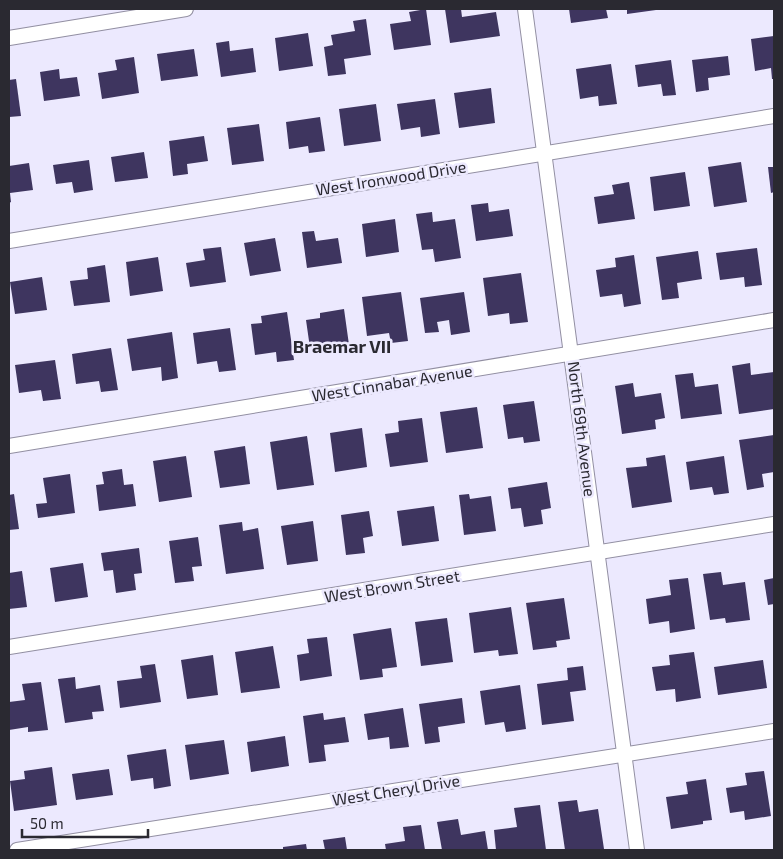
<svg xmlns="http://www.w3.org/2000/svg" width="783" height="859" font-family="'Exo 2',sans-serif">
	<style>
		.building { fill: #3e355f }
		.lines { fill: none; stroke-linecap: round; stroke-linejoin: round }
		.minor-casing { stroke: #928fa2; stroke-width: 16 }
		.minor { stroke: #fff; stroke-width: 14 }
		.labels { text-anchor: middle; stroke-width: 5; stroke-linejoin: round; paint-order: stroke }
		.street-label { font-size: 16px; fill: #2a2931; stroke: #ece9fe }
		.neighbourhood-label { font-size: 18px; font-weight: bold; fill: #2a2931; stroke: #ece9fe }
	</style>
	<rect width="100%" height="100%" fill="#ece9fe"/>
	<g class="building">
		<polygon points="426,9 431,45 394,50 390,24 411,21 409,12"/>
		<polygon points="445,9 461,9 462,17 496,12 500,36 450,43"/>
		<polygon points="569,9 606,9 608,18 571,23"/>
		<polygon points="627,9 656,9 656,10 627,14"/>
		<polygon points="366,19 371,55 344,59 346,74 328,76 324,47 333,45 331,35 355,31 353,21"/>
		<polygon points="308,33 313,66 279,71 275,38"/>
		<polygon points="774,36 774,79 772,79 771,68 755,71 751,39"/>
		<polygon points="229,41 230,51 253,48 256,72 221,77 216,43"/>
		<polygon points="194,49 198,76 161,81 157,54"/>
		<polygon points="728,56 730,75 708,78 709,90 696,92 692,60"/>
		<polygon points="134,57 139,93 102,99 98,73 117,70 115,60"/>
		<polygon points="671,60 676,95 663,96 661,84 638,87 635,65"/>
		<polygon points="611,64 617,104 599,106 598,96 580,99 576,69"/>
		<polygon points="59,69 60,79 77,77 80,96 44,101 40,72"/>
		<polygon points="16,79 21,116 9,117 9,80"/>
		<polygon points="491,88 495,123 459,128 454,93"/>
		<polygon points="435,99 440,134 421,137 420,127 401,130 397,104"/>
		<polygon points="376,104 381,141 344,146 339,109"/>
		<polygon points="320,117 325,151 309,153 308,146 289,149 286,122"/>
		<polygon points="259,124 264,161 232,165 227,128"/>
		<polygon points="204,136 208,161 187,164 188,174 173,176 169,141"/>
		<polygon points="144,152 148,178 115,182 111,157"/>
		<polygon points="89,160 93,190 74,193 72,182 56,184 53,165"/>
		<polygon points="741,162 747,202 714,207 708,167"/>
		<polygon points="29,163 33,190 10,193 11,202 9,203 9,166"/>
		<polygon points="768,167 774,167 774,192 771,193"/>
		<polygon points="685,172 690,206 654,211 650,177"/>
		<polygon points="629,182 635,219 598,224 594,197 614,194 612,185"/>
		<polygon points="488,203 489,212 509,209 513,236 476,241 471,205"/>
		<polygon points="432,212 433,222 455,219 461,258 435,262 433,249 422,250 416,214"/>
		<polygon points="395,219 399,252 366,257 362,224"/>
		<polygon points="314,231 316,241 338,238 342,263 307,268 302,232"/>
		<polygon points="275,238 281,271 250,276 244,243"/>
		<polygon points="221,247 226,282 190,287 186,263 205,260 203,249"/>
		<polygon points="757,248 762,285 745,287 744,277 720,280 716,253"/>
		<polygon points="698,251 702,279 677,283 679,298 662,300 656,257"/>
		<polygon points="634,255 641,304 624,307 622,294 600,297 596,270 616,267 615,258"/>
		<polygon points="158,257 163,291 130,296 126,262"/>
		<polygon points="105,265 110,302 74,306 70,281 88,279 87,268"/>
		<polygon points="521,273 528,322 510,324 509,313 488,316 483,278"/>
		<polygon points="42,277 47,310 15,314 10,282"/>
		<polygon points="401,292 408,341 391,343 389,333 367,336 362,297"/>
		<polygon points="464,292 470,332 451,335 449,320 437,322 439,332 425,333 420,298"/>
		<polygon points="344,309 350,352 333,354 332,345 310,348 306,320 320,318 320,313"/>
		<polygon points="287,312 294,360 277,362 276,352 255,355 251,324 262,323 261,316"/>
		<polygon points="230,328 236,370 219,372 217,361 197,364 193,333"/>
		<polygon points="172,332 178,378 162,381 161,367 132,371 127,339"/>
		<polygon points="111,348 118,390 101,392 99,381 76,384 72,354"/>
		<polygon points="55,360 61,399 43,401 41,390 19,393 15,365"/>
		<polygon points="750,363 751,375 774,372 774,409 739,414 732,366"/>
		<polygon points="693,373 695,387 718,384 722,414 681,419 675,375"/>
		<polygon points="633,383 635,397 661,393 665,418 655,420 656,429 622,434 615,386"/>
		<polygon points="534,401 540,441 524,443 523,437 508,439 503,405"/>
		<polygon points="477,407 483,448 446,453 440,412"/>
		<polygon points="422,418 428,462 390,467 385,434 399,432 398,421"/>
		<polygon points="362,428 367,467 335,472 330,433"/>
		<polygon points="774,435 774,472 762,474 764,487 747,490 739,440"/>
		<polygon points="307,436 314,485 277,490 270,442"/>
		<polygon points="245,446 250,484 220,488 214,451"/>
		<polygon points="665,455 672,502 632,508 626,468 647,466 646,458"/>
		<polygon points="186,456 192,497 159,502 153,461"/>
		<polygon points="724,456 729,493 714,495 712,487 690,490 686,462"/>
		<polygon points="122,469 124,485 133,484 136,506 99,511 96,485 104,484 102,472"/>
		<polygon points="70,474 75,513 38,518 36,504 47,503 43,478"/>
		<polygon points="547,482 551,508 541,510 543,524 524,527 521,508 511,509 508,488"/>
		<polygon points="14,494 19,529 9,530 9,495"/>
		<polygon points="469,494 470,499 491,496 496,531 464,535 459,495"/>
		<polygon points="434,506 439,541 402,546 397,511"/>
		<polygon points="369,511 373,536 363,538 365,553 346,555 341,515"/>
		<polygon points="313,521 318,561 287,565 281,526"/>
		<polygon points="242,522 243,531 258,528 264,569 226,574 219,525"/>
		<polygon points="198,537 202,566 192,567 194,581 175,583 169,541"/>
		<polygon points="139,548 142,573 134,574 136,590 116,593 113,570 104,571 101,553"/>
		<polygon points="83,563 88,597 55,602 50,568"/>
		<polygon points="22,571 27,607 9,609 9,573"/>
		<polygon points="721,572 723,585 745,582 750,620 726,623 725,618 710,620 703,574"/>
		<polygon points="688,578 695,629 670,633 669,621 649,624 646,599 671,595 669,580"/>
		<polygon points="774,578 774,604 768,605 764,580"/>
		<polygon points="564,598 570,639 556,641 557,647 533,650 526,603"/>
		<polygon points="511,607 518,654 499,656 498,650 474,653 469,613"/>
		<polygon points="447,618 453,662 421,666 415,622"/>
		<polygon points="391,628 397,667 382,669 383,677 360,680 353,634"/>
		<polygon points="327,637 332,676 300,681 297,655 309,653 307,639"/>
		<polygon points="273,646 280,688 241,693 235,652"/>
		<polygon points="694,652 701,698 676,702 675,689 656,691 652,667 670,665 669,655"/>
		<polygon points="213,655 218,695 187,699 181,660"/>
		<polygon points="763,660 767,688 718,695 714,667"/>
		<polygon points="155,664 161,702 120,708 117,681 142,678 140,666"/>
		<polygon points="583,666 586,690 570,692 574,721 542,725 537,684 568,680 567,668"/>
		<polygon points="75,677 76,689 100,685 104,711 92,712 93,719 65,723 58,679"/>
		<polygon points="41,682 48,730 28,732 28,727 9,730 9,702 25,700 22,684"/>
		<polygon points="520,685 526,729 506,732 504,722 485,725 480,691"/>
		<polygon points="462,698 465,723 438,727 440,742 425,744 419,704"/>
		<polygon points="403,708 409,747 390,749 389,737 368,740 364,714"/>
		<polygon points="323,713 324,720 345,717 349,742 324,745 326,761 309,763 303,716"/>
		<polygon points="285,736 289,766 251,772 247,742"/>
		<polygon points="224,740 229,774 190,780 185,745"/>
		<polygon points="166,749 171,786 154,789 153,778 131,781 127,755"/>
		<polygon points="52,767 57,805 14,811 10,781 25,779 24,771"/>
		<polygon points="109,769 113,795 76,800 72,774"/>
		<polygon points="764,771 771,816 745,820 744,811 730,813 726,788 747,785 745,773"/>
		<polygon points="706,779 712,820 703,821 703,824 671,829 666,797 688,794 686,782"/>
		<polygon points="577,800 579,812 598,809 604,849 595,850 565,850 558,802"/>
		<polygon points="540,805 546,850 496,850 494,830 517,827 514,808"/>
		<polygon points="458,819 461,835 485,831 488,850 442,850 437,822"/>
		<polygon points="421,825 425,850 386,850 385,844 405,841 403,827"/>
		<polygon points="345,837 347,850 325,850 323,840"/>
		<polygon points="306,844 307,850 283,850 283,847"/>
	</g>
	<g class="lines">
		<defs>
			<g id="minor">
				<polyline points="525,9 637,850"/>
				<polyline points="9,38 186,9"/>
				<polyline points="9,241 774,116"/>
				<polyline points="9,446 774,320"/>
				<polyline points="9,647 774,524"/>
				<polyline points="17,850 774,731"/>
			</g>
		</defs>
		<use href="#minor" class="minor-casing"/>
		<use href="#minor" class="minor"/>
	</g>
	<g class="labels">
		<g class="street-label">
			<text transform="translate(391 178) rotate(-9)" y="6">West Ironwood Drive</text>
			<text transform="translate(392 383) rotate(-9)" y="6">West Cinnabar Avenue</text>
			<text transform="translate(582 429) rotate(83)" y="6">North 69th Avenue</text>
			<text transform="translate(392 586) rotate(-9)" y="6">West Brown Street</text>
			<text transform="translate(396 790) rotate(-9)" y="6">West Cheryl Drive</text>
		</g>
		<g class="neighbourhood-label">
			<text x="342" y="353">Braemar VII</text>
		</g>
	</g>
	<rect width="783" height="859" fill="none" stroke="#2a2931" stroke-width="20"/>
	<path d="M22 829v8h126v-8" fill="none" stroke="#2a2931" stroke-width="2.5"/>
	<text x="30" y="829" font-size="15" fill="#2a2931" stroke="#ece9fe" stroke-width="4" paint-order="stroke">50 m</text>
</svg>
